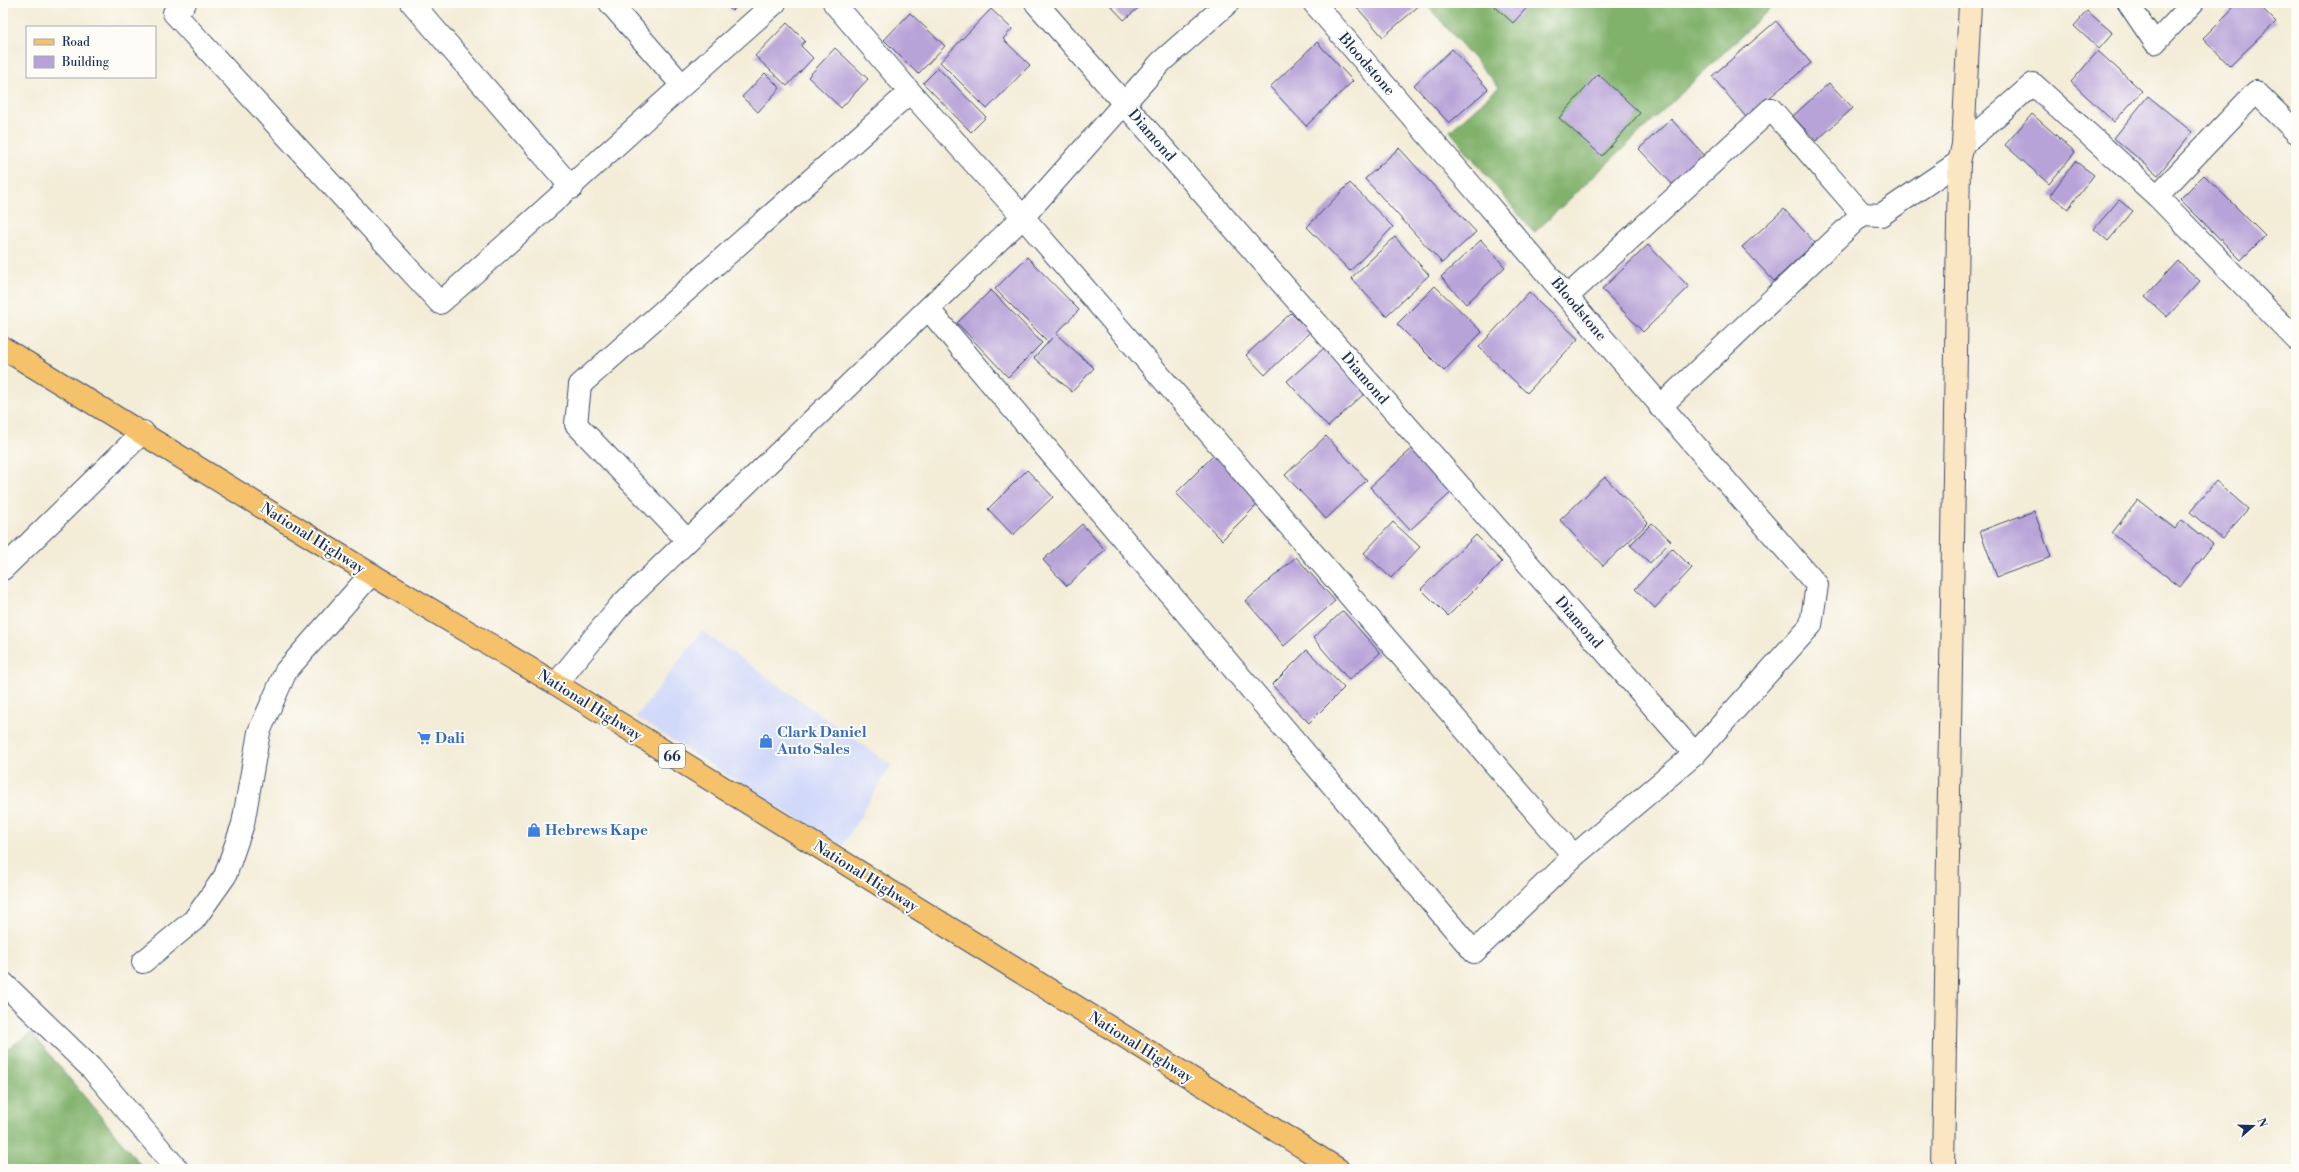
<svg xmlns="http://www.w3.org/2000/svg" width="2299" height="1172" font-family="'Libre Bodoni',serif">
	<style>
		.built { fill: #d1d9f9 }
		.forest { fill: #81b26c; stroke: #4e7065 }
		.building { fill: #b8a3d8 }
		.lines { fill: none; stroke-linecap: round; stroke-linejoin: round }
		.lane-casing { stroke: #3b4b70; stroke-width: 23 }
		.street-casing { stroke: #3b4b70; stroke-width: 24 }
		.secondary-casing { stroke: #3b4b70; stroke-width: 24 }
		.primary-casing { stroke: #3b4b70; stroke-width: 24 }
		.lane { stroke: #fff; stroke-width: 21 }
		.street { stroke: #fff; stroke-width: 22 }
		.secondary { stroke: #fbe6c4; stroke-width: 22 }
		.primary { stroke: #f5c16b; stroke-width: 22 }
		.labels { text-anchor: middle; stroke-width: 4; stroke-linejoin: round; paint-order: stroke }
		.shield { fill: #fdfcf7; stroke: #5f6c8c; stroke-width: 1 }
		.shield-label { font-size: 14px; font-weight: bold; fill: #1b2f5e }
		.street-label { font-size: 15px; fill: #1b2f5e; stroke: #fdfcf7 }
		.shop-label { font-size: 15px; font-weight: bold; fill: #366cbe; stroke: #fdfcf7; text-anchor: start }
	</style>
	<rect width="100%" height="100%" fill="#fdfcf7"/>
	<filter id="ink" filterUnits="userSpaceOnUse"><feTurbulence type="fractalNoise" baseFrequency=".025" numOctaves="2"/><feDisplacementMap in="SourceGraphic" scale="8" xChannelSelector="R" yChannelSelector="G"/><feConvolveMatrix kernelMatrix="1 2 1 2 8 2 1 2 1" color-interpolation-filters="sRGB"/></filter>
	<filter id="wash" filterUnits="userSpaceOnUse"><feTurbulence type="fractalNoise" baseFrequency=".012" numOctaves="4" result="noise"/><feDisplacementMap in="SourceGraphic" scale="16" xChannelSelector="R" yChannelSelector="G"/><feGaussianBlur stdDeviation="0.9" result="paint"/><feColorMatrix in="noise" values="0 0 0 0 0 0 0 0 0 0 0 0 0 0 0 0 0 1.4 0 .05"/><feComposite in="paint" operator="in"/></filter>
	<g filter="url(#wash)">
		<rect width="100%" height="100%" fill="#f3ecd7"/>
		<polygon class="built" points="702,631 891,765 842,847 636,717"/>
		<g class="forest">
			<polygon points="1425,3 1776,3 1534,233 1450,131 1499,87"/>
			<polygon points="32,1033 144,1169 3,1169 3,1051"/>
		</g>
		<g id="blocks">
			<g class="building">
				<polygon points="725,3 741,3 732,11"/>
				<polygon points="1108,3 1144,3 1124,20"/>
				<polygon points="1353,3 1422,3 1383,37"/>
				<polygon points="1491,3 1531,3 1513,23"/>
				<polygon points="2238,3 2257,3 2276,22 2230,66 2203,38"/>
				<polygon points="991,9 1012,29 1003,39 1030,65 987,109 940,62"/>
				<polygon points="2087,11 2113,33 2099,49 2074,26"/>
				<polygon points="910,13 945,46 918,74 884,40"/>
				<polygon points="1776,21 1811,63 1746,117 1712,76"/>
				<polygon points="787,23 805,41 801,46 813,58 787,86 755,56"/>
				<polygon points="1317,42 1353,81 1306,126 1270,87"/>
				<polygon points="835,48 868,79 841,108 808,77"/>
				<polygon points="1452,49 1488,89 1449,123 1414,85"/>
				<polygon points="2098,51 2142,91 2114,122 2071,82"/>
				<polygon points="938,68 986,117 971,132 923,83"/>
				<polygon points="765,73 780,88 758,112 742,97"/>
				<polygon points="1598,74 1640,113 1602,156 1559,118"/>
				<polygon points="1829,83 1853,108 1816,141 1793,116"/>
				<polygon points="2148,96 2192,132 2158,175 2114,138"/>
				<polygon points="2032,114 2075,152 2049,184 2005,145"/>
				<polygon points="1671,119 1706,157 1675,187 1639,149"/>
				<polygon points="1399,148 1476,232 1442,263 1365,179"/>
				<polygon points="2075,161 2094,175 2068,209 2050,195"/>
				<polygon points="2204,175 2265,236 2241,260 2180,199"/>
				<polygon points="1350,183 1393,227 1350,271 1307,227"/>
				<polygon points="2119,200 2133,211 2108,241 2094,229"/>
				<polygon points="1784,209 1815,243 1774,281 1742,247"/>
				<polygon points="1395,237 1429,275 1386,316 1351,278"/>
				<polygon points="1481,240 1505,267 1466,304 1441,277"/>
				<polygon points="1648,245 1689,287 1643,332 1602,289"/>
				<polygon points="1027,257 1079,310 1056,334 1094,368 1072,392 1034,358 1052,338 1048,342 995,289"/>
				<polygon points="2178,261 2200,281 2167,317 2145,297"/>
				<polygon points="1435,286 1482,332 1444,371 1397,324"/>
				<polygon points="991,290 1042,343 1008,377 957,323"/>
				<polygon points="1529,292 1578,339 1527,393 1479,347"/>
				<polygon points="1291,313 1310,332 1265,375 1246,355"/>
				<polygon points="1324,348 1365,393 1328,427 1287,381"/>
				<polygon points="1326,436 1367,480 1326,519 1285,475"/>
				<polygon points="1416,445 1456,488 1410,530 1370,487"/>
				<polygon points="1214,455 1260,502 1222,540 1176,493"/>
				<polygon points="1027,470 1053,497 1013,535 988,509"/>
				<polygon points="1605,477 1648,523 1603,566 1560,520"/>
				<polygon points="2216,481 2248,509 2222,539 2190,512"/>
				<polygon points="2138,500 2175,529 2182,520 2213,544 2180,587 2112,533"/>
				<polygon points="2034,511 2051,557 1997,577 1980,531"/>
				<polygon points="1393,522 1420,547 1391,578 1364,553"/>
				<polygon points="1652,523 1671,541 1650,563 1630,545"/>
				<polygon points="1082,524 1105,550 1067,586 1043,560"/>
				<polygon points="1476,535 1502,562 1448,616 1421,589"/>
				<polygon points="1672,548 1692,568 1655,608 1635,589"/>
				<polygon points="1296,557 1335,601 1284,646 1246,601"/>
				<polygon points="1343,611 1380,653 1349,680 1313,638"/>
				<polygon points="1307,650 1344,688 1309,723 1272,685"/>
			</g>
		</g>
	</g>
	<g filter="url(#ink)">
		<use href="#blocks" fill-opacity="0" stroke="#3b4b70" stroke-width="1"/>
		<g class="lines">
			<defs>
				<polyline id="lane" points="2128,3 2155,43 2193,3"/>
				<g id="street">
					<path d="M185 3 174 13 440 303C553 204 662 102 775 3"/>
					<polyline points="412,3 572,188"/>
					<polyline points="610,3 682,85"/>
					<polyline points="834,3 910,92 1023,217 1574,856"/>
					<polyline points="1036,3 1695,754"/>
					<polyline points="1963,145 2033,84 2157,196 2296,339"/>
					<polyline points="2157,196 2256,92 2296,132"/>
					<polyline points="1862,214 1881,215 1959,162"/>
					<polyline points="1568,296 1771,109 1862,214 1660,407"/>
					<path d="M929 310 1474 952 1574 856 1695 754 1811 625 1817 585C1648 393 1482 197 1314 3"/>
					<polyline points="687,540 576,424 580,385 910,92"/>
					<polyline points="3,569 143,432"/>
					<polyline points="556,684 619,607 1023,217 1161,62 1228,3"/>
					<polyline points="143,962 194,920 225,876 243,824 259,732 286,671 371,574"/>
					<polyline points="3,983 91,1068 177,1169"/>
				</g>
				<polyline id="secondary" points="1943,1169 1959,162 1963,145 1970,3"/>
				<polyline id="primary" points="3,348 371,574 556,684 1338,1169"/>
			</defs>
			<use href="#lane" class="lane-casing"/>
			<use href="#street" class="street-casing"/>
			<use href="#secondary" class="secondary-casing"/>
			<use href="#primary" class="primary-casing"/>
			<use href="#lane" class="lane"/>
			<use href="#street" class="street"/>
			<use href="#secondary" class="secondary"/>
			<use href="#primary" class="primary"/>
		</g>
	</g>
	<defs>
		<symbol id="supermarket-bare" viewBox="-9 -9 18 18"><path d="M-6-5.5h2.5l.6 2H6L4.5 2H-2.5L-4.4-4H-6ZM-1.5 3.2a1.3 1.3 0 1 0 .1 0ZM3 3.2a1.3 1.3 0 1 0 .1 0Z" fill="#3f7fe0" stroke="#fdfcf7" stroke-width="2.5" paint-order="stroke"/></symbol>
		<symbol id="shop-bare" viewBox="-9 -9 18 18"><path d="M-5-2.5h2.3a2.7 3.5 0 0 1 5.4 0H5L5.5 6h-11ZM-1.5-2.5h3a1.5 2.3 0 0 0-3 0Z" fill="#3f7fe0" stroke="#fdfcf7" stroke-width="2.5" paint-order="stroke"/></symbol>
	</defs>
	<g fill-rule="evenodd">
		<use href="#supermarket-bare" x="414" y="728" width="20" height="20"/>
		<use href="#shop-bare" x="756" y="731" width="20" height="20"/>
		<use href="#shop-bare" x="524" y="820" width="20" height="20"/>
	</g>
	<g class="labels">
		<rect class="shield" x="659" y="744" width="26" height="24" rx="3"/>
		<g class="shield-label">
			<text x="672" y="761">66</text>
		</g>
		<g class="street-label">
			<text transform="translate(1367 64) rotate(49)" y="5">Bloodstone</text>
			<text transform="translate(1152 135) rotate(49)" y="5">Diamond</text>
			<text transform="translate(1579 309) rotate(50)" y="5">Bloodstone</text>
			<text transform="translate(1365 378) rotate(49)" y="5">Diamond</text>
			<text transform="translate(313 538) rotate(32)" y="5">National Highway</text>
			<text transform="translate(1579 622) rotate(49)" y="5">Diamond</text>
			<text transform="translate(590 705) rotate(32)" y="5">National Highway</text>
			<text transform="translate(866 876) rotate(32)" y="5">National Highway</text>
			<text transform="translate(1141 1047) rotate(32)" y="5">National Highway</text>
		</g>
		<g class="shop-label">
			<text x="777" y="737">Clark Daniel<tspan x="777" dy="17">Auto Sales</tspan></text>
			<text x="435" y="743">Dali</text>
			<text x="545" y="835">Hebrews Kape</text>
		</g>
	</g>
	<rect width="2299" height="1172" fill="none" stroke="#fdfcf7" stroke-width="16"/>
	<rect x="26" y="26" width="130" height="52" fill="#fdfcf7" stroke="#a3aaba"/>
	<rect x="34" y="39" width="20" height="6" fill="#f5c16b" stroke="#a3aaba"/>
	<text x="62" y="46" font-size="12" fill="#1b2f5e">Road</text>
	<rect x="34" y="56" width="20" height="12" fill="#b8a3d8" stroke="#a3aaba"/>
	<text x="62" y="66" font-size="12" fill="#1b2f5e">Building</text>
	<g transform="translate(2253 1126) rotate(70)" stroke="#fdfcf7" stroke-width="3" paint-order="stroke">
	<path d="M0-3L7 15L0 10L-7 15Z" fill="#1b2f5e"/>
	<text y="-6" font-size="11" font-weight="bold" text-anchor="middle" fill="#1b2f5e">N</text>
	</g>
</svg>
